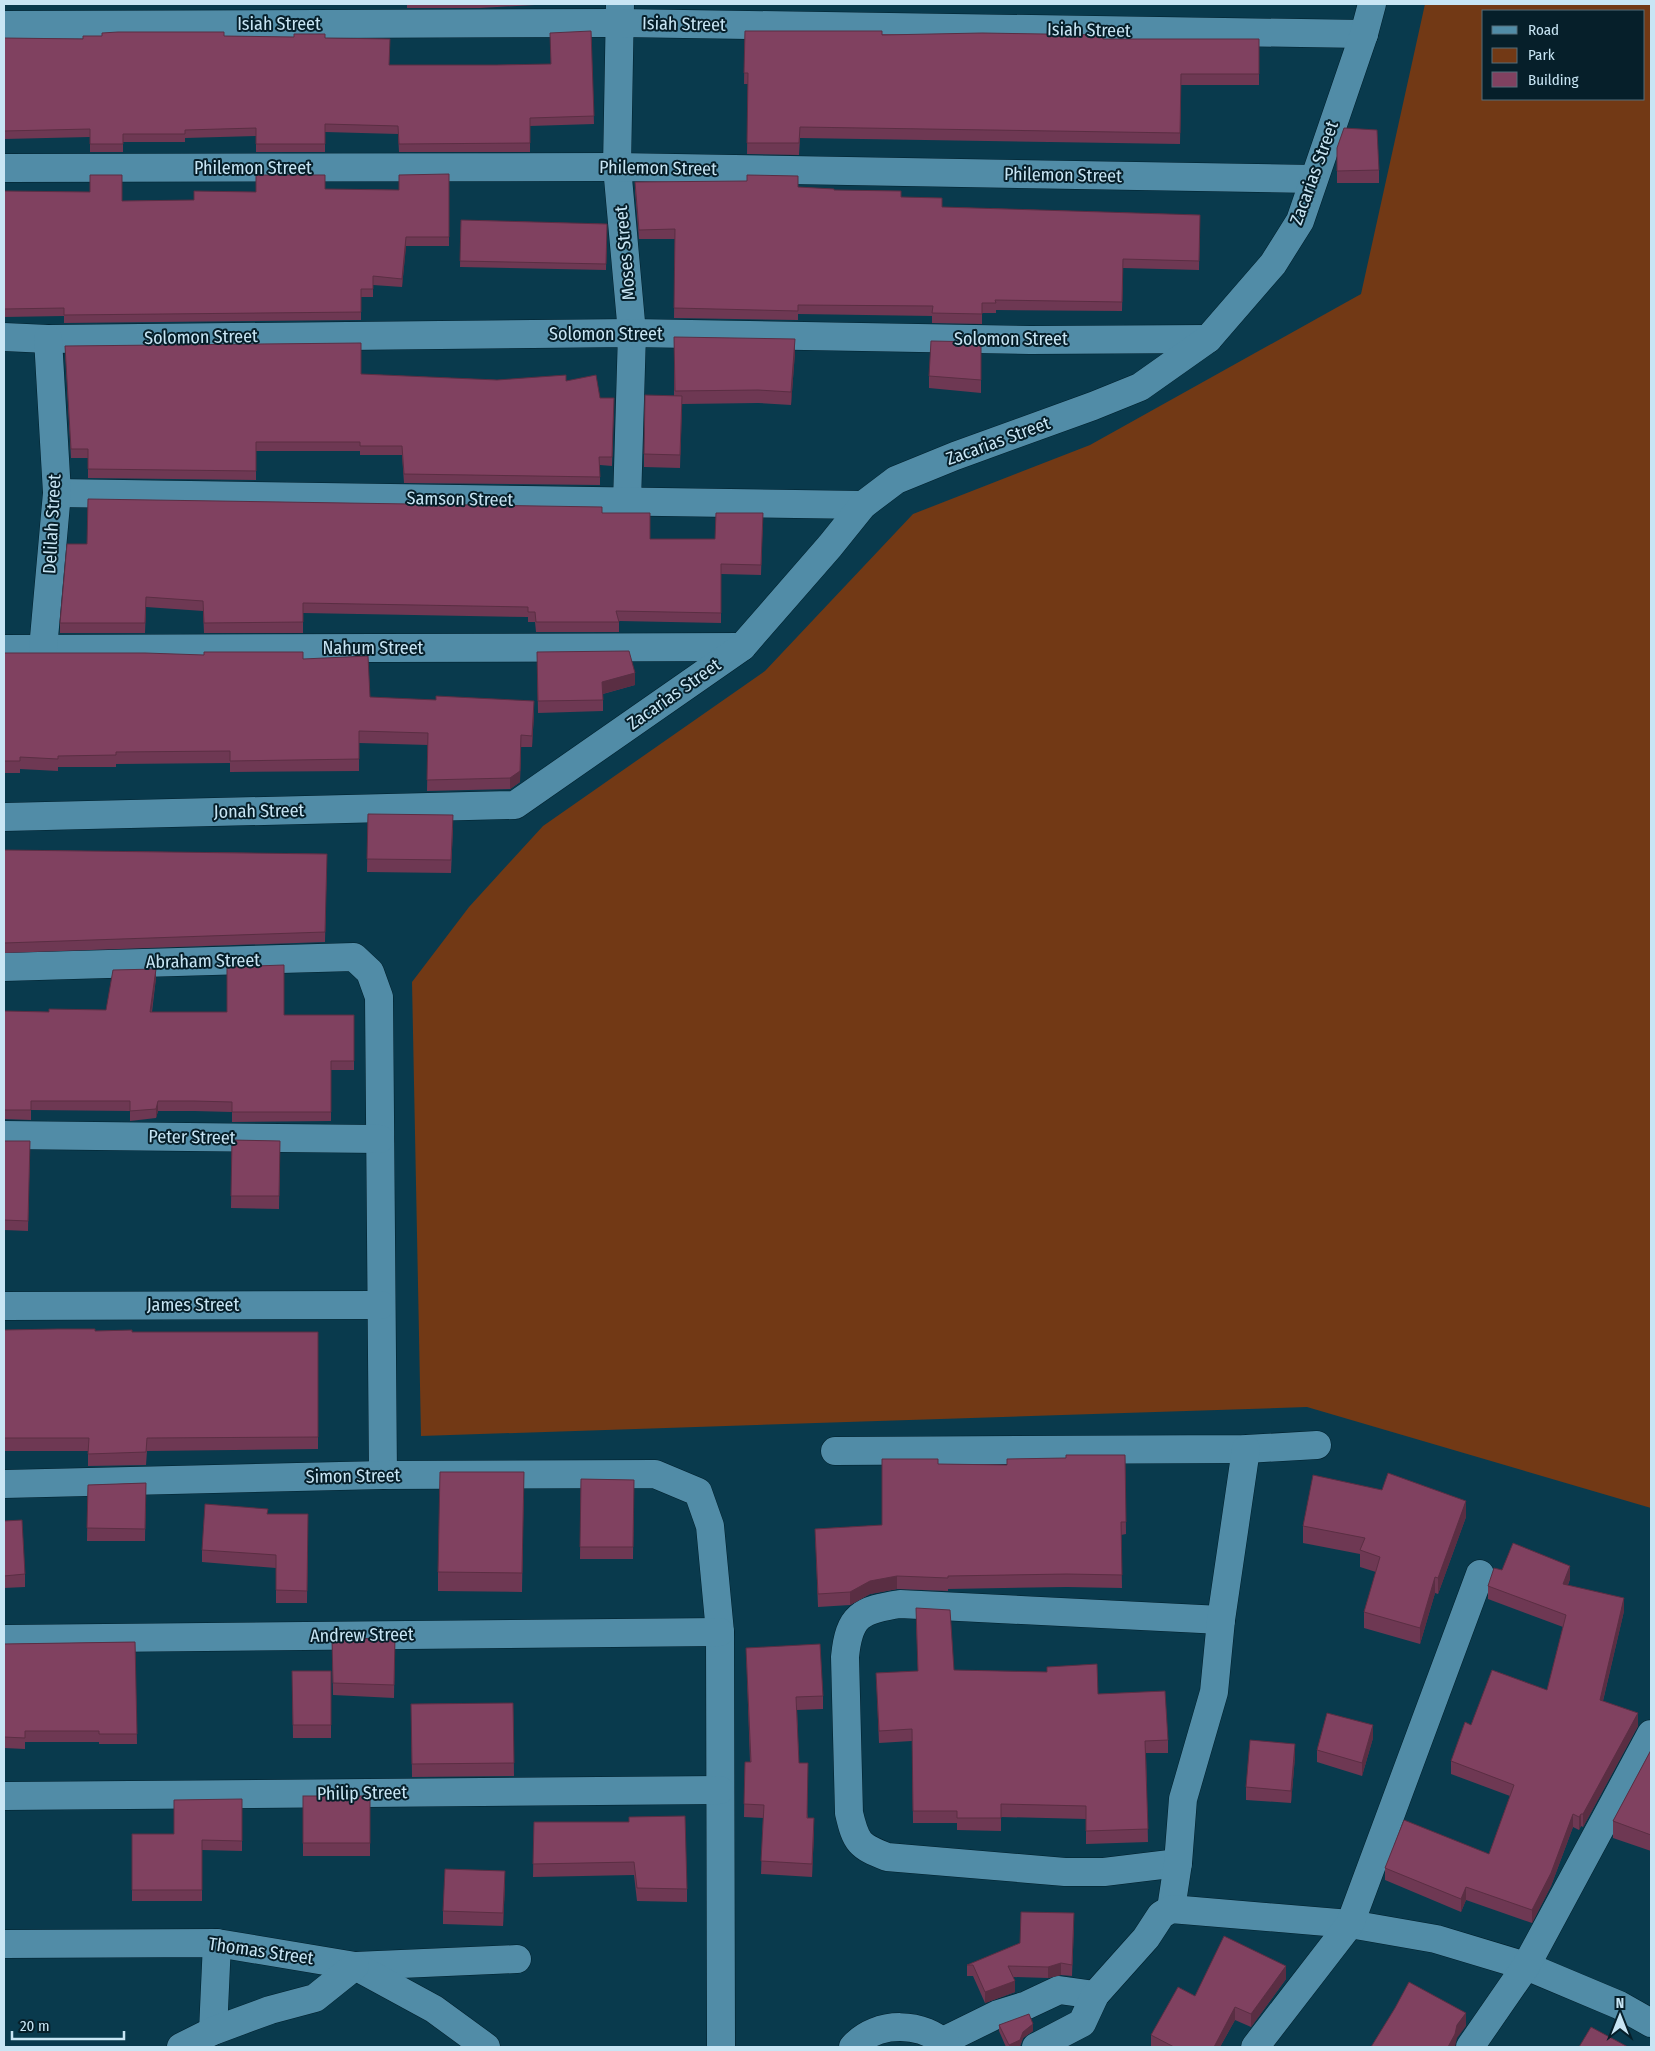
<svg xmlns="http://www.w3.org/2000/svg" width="1655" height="2051" font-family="'Fira Sans Condensed',sans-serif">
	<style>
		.green { fill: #723915; fill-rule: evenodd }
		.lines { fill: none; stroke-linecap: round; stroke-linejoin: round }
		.minor-casing { stroke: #01202d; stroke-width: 29 }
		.minor { stroke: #518ca7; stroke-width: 28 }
		.wall { fill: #6e3853 }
		.shaded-wall { fill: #5a2e43 }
		.building { fill: #804160; stroke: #5a2e43 }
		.labels { text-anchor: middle; stroke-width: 4; stroke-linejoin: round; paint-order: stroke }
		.street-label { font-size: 18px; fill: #c8e5f4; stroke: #061f2a }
	</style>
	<rect width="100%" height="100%" fill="#093a4d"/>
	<path class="green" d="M1425 4H1651V1508L1307 1407 421 1436 412 982 469 907 543 826 765 671 913 514 1090 445 1361 294ZM1484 11H1644V99H1484Z"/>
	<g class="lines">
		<defs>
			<g id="minor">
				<polyline points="620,4 617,167 632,333 627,502"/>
				<polyline points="4,25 620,23 1364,34"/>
				<polyline points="4,168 617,167 1313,179"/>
				<polyline points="4,337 48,339 632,333 1030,340 1208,339"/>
				<polyline points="57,493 863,505"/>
				<polyline points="4,649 742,647"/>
				<polyline points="43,649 57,493 48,339"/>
				<polyline points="4,817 515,805 742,647 830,546 863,505 896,480 955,456 1093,406 1140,387 1208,339 1273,264 1300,221 1364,34 1372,4"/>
				<polyline points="4,967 354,957 370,972 379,997 383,1475"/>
				<polyline points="4,1135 380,1139"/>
				<polyline points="4,1306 381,1305"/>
				<polyline points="835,1451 1246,1449 1317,1445"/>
				<polyline points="4,1484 383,1475 655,1474 698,1492 710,1526 720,1632 721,2047"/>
				<polyline points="4,1639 720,1632"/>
				<polyline points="4,1796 720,1790"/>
				<path d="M1178 1863 1104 1872H1065L887 1857C859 1846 856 1843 849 1813L845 1657C849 1615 861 1610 900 1604L1221 1620"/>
				<polyline points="1171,1909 1178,1863 1183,1799 1214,1692 1221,1620 1246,1449"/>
				<polyline points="4,1944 217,1943 355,1966 517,1959"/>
				<polyline points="355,1966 434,2009 486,2047"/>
				<polyline points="213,2031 217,1943"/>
				<polyline points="943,2041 998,2014 1027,2005 1059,1990 1095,1995"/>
				<polyline points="181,2047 213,2031 270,2010 315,1998 355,1966"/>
				<path d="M853 2047C877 2020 924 2021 948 2047"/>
				<polyline points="1036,2047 1082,2023 1095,1995 1146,1938 1161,1915 1171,1909 1350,1924 1436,1939 1526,1966 1619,2005 1651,2023"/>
				<polyline points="1255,2047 1350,1924 1480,1574"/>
				<polyline points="1470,2047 1526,1966 1651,1734"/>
			</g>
		</defs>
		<use href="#minor" class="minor-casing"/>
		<use href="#minor" class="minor"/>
	</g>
	<g class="wall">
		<polygon points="407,4 535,4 535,5 480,8 407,8"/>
		<polygon points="591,31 594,124 530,126 530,152 399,152 398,134 325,132 325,152 256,152 256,136 185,138 185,142 123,142 123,152 90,152 90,137 4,139 4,38 83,39 224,36 325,38 389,65 496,65 550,64"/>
		<polygon points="745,31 1103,39 1259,39 1259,85 1181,85 1180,144 800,138 799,155 747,154 748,84 744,84"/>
		<polygon points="1337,148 1379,170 1379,183 1337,183"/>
		<polygon points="449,174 449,246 406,246 402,287 373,285 373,297 361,297 361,320 64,323 64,316 4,317 4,191 122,201 194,200 256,192 325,189 399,190"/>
		<polygon points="635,182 798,187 901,197 942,207 1200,215 1199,270 1123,268 1122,311 996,310 996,313 982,313 982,324 932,323 932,316 798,314 798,320 674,318 675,239 639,239 635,191"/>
		<polygon points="461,220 607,224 606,270 460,267"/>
		<polygon points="674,337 795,352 791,405 758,403 682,404 680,468 644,467 644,454 674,396"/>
		<polygon points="981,342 981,393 929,388 929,376"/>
		<polygon points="65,346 361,374 497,380 566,381 600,398 614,398 612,466 600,465 600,485 404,483 402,455 360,455 360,451 256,451 256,480 88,478 88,458 71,458"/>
		<polygon points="602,513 650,539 715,539 763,513 761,575 721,574 721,623 619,621 619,632 536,632 535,622 528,622 528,617 303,613 303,633 204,633 203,611 146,607 145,633 60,633 60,623 87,544"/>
		<polygon points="4,653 204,655 303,659 370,697 534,713 532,747 521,747 520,782 510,789 427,791 428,745 359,743 359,771 230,772 230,763 116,764 116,767 58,767 58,771 20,769 20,773 4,773"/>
		<polygon points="537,663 635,685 603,694 603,711 538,713"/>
		<polygon points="368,814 453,828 451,873 367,872"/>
		<polygon points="4,850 327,854 325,942 4,953"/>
		<polygon points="156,978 152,1012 284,1015 354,1015 354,1070 331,1070 331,1121 232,1122 232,1112 194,1111 158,1111 156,1118 130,1121 130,1111 31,1110 31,1120 4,1119 4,1011 49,1012 106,1010"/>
		<polygon points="232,1140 280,1141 279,1209 231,1208"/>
		<polygon points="4,1141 30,1141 28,1231 4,1230"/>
		<polygon points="4,1330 132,1332 318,1332 318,1449 147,1451 146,1465 88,1466 88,1451 4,1451"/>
		<polygon points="1125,1455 1126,1534 1121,1535 1122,1588 1067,1587 948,1589 948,1591 897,1589 870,1594 850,1605 818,1607 815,1529 882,1525 938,1464 1007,1465"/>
		<polygon points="524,1472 522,1592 438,1591 438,1572"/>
		<polygon points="581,1479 634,1480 633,1559 580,1559"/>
		<polygon points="146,1483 145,1541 87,1541 88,1485"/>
		<polygon points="268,1514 308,1514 307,1603 276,1603 276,1568 202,1562 202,1550"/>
		<polygon points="1466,1517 1438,1594 1435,1593 1420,1644 1364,1628 1364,1612 1376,1572 1360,1567 1360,1554 1303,1543 1303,1526"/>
		<polygon points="4,1521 25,1574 25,1587 4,1588"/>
		<polygon points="1502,1570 1570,1579 1568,1585 1624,1611 1603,1701 1638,1726 1583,1827 1581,1826 1579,1830 1573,1827 1551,1886 1532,1923 1466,1900 1461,1912 1385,1880 1385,1868 1489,1854 1510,1796 1451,1774 1451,1761 1471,1725 1547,1690 1563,1627 1488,1599 1488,1586"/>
		<polygon points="916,1620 954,1670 1098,1694 1168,1740 1168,1753 1146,1753 1148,1842 1086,1844 1086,1819 1001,1817 1001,1831 957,1830 957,1823 913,1823 912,1741 879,1743 876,1673 918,1671"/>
		<polygon points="395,1638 394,1698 333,1695 332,1639"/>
		<polygon points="135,1642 137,1744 99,1744 99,1742 25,1742 25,1749 4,1748 4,1644"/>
		<polygon points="746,1648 823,1696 823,1709 797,1710 799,1763 808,1818 814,1831 812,1877 761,1874 763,1818 744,1817 745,1762 750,1762"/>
		<polygon points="292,1671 331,1671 331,1738 293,1738"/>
		<polygon points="513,1703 514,1776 412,1777 411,1704"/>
		<polygon points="1373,1738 1362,1776 1317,1762 1317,1750"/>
		<polygon points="1651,1750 1651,1851 1613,1838 1613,1821"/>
		<polygon points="1295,1757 1291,1803 1246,1800 1246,1787"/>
		<rect x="303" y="1796" width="67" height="60"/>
		<polygon points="242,1799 242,1851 202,1850 202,1901 132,1901 132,1834 174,1834"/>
		<polygon points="629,1817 687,1889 687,1902 637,1901 634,1875 533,1877 534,1822 629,1822"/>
		<polygon points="505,1884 503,1926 443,1924 443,1911"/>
		<polygon points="1074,1924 1072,1976 1061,1975 1048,1978 1013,1977 1015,1992 985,2003 973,1976 967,1976 967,1965"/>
		<polygon points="1286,1979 1251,2027 1235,2020 1220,2047 1151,2047 1151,2035 1195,1996"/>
		<polygon points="999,2025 1033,2031 1023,2038 1020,2046 1018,2047 1006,2047 999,2031"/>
	</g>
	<g class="shaded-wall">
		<polygon points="406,237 406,246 402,287 402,279"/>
		<polygon points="795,339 795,352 791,405 791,392"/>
		<polygon points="635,673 635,685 602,694 602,682"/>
		<polygon points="534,701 534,713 532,747 532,736"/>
		<polygon points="521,735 520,782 510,789 510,778"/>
		<polygon points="156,969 156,978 150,1021 150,1012"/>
		<polygon points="158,1101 158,1111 156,1118 156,1109"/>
		<polygon points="1466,1501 1466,1517 1438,1594 1438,1578"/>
		<polygon points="1570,1566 1570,1579 1563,1597 1563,1584"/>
		<polygon points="897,1576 897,1589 870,1594 850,1605 850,1592 870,1581"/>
		<polygon points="1435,1577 1435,1593 1420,1644 1420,1628"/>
		<polygon points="1624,1598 1624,1611 1600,1713 1600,1700"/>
		<polygon points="1638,1713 1638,1726 1583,1827 1583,1814"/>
		<polygon points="1373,1725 1373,1738 1362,1776 1362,1763"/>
		<polygon points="1295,1744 1295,1757 1291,1803 1291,1791"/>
		<polygon points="1573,1814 1573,1827 1551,1886 1532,1923 1532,1910"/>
		<polygon points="1581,1814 1581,1826 1579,1830 1579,1817"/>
		<polygon points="814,1818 814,1831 812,1877 812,1864"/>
		<polygon points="505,1871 505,1884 503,1926 503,1913"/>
		<polygon points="1466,1887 1466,1900 1461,1912 1461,1899"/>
		<polygon points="1061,1963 1061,1975 1048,1978 1048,1967"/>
		<polygon points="1286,1966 1286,1979 1251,2027 1251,2014"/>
		<polygon points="1015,1981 1015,1992 985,2003 985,1992"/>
		<polygon points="1235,2007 1235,2020 1220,2047 1214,2047"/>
		<polygon points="1466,2013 1466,2026 1457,2038 1455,2047 1448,2047 1457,2025"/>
		<polygon points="1033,2024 1033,2031 1023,2038 1020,2046 1018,2047 1009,2047 1009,2045 1023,2032"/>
	</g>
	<g class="building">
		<polygon points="591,31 594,116 530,118 530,143 399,144 398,126 325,124 325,144 256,144 256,128 185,130 185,134 123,134 123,144 90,144 90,129 4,131 4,38 83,39 83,36 102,36 102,33 118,32 224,32 224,36 294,37 294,34 325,34 325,38 390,39 389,65 496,65 551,64 550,33"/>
		<polygon points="745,31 882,31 882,35 982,33 1103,35 1103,39 1259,39 1259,74 1181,74 1180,133 800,127 799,143 747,143 748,73 744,73"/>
		<polygon points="1344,128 1377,130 1379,170 1337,171 1337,148"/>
		<polygon points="449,174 449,237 406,237 402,279 373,276 373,289 361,289 361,312 64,315 64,308 4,309 4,191 90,192 90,175 122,175 122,201 194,200 194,191 256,192 256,175 325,175 325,189 399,190 399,175"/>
		<polygon points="747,175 798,176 798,187 834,189 834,190 901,191 901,197 942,198 942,207 1200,215 1199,261 1123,259 1122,302 995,300 996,303 982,303 982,314 932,313 933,306 798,305 798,311 674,308 675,229 639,230 635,182 747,181"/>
		<polygon points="461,220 607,224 606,264 460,261"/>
		<polygon points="674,337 795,339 791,392 758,390 675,391"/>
		<polygon points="931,341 981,342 981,380 929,376"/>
		<polygon points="361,343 361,374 497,380 566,375 566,381 596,375 600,398 614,398 612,457 599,457 600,477 404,474 402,446 360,446 360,442 256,442 256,471 88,469 88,449 71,449 65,346"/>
		<polygon points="645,395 682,396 680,455 644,454"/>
		<polygon points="88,499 602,507 602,513 650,513 650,539 715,539 716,513 763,513 761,565 721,564 721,613 616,611 619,622 536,622 535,612 528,612 528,607 303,603 303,622 204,623 203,601 146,597 145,623 60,623 67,544 87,544"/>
		<polygon points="629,651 635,673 602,682 603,700 538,701 537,652"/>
		<polygon points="204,652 303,652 303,659 368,656 370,697 436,700 436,696 534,701 532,736 521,735 520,771 510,778 427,780 428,733 359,731 359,759 230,761 230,751 116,752 116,755 58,756 58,759 20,757 20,761 4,761 4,653 145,653 204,655"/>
		<polygon points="368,814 453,815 451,860 367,859"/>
		<polygon points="4,850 327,854 325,932 4,943"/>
		<polygon points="284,965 284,1015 354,1015 354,1061 331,1061 331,1112 232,1112 232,1102 194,1101 158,1101 156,1109 130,1111 130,1101 31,1101 31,1110 4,1110 4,1011 49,1012 49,1009 106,1010 113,970 156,969 150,1012 227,1012 227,967"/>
		<polygon points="232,1140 280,1141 279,1196 231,1196"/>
		<polygon points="4,1141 30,1141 28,1221 4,1220"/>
		<polygon points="57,1329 95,1329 95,1331 132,1330 132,1332 318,1332 318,1437 147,1438 146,1452 88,1454 89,1438 4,1438 4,1330"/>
		<polygon points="1066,1455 1125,1455 1126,1522 1121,1522 1122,1575 1067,1574 948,1576 948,1578 897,1576 870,1581 850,1592 818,1594 815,1529 882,1525 882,1459 938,1459 938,1464 1007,1465 1007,1459 1066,1458"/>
		<polygon points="440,1472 524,1472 522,1573 438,1572"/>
		<polygon points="1388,1473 1466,1501 1438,1578 1435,1577 1420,1628 1364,1612 1380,1557 1360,1550 1365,1538 1303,1526 1313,1475 1382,1490"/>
		<polygon points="581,1479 634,1480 633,1547 580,1547"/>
		<polygon points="146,1483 145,1529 87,1528 88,1485"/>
		<polygon points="205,1504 268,1509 267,1514 308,1514 307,1591 276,1590 276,1555 202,1550"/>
		<polygon points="22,1520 25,1574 4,1576 4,1521"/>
		<polygon points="1513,1543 1570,1566 1563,1584 1624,1598 1600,1700 1638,1713 1583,1814 1581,1814 1579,1817 1573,1814 1551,1873 1532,1910 1466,1887 1461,1899 1385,1868 1404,1820 1489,1854 1514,1785 1451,1761 1465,1722 1471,1725 1492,1670 1547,1690 1566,1615 1488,1586 1494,1568 1502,1570"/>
		<polygon points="916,1608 950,1610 954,1670 1047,1672 1047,1667 1097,1664 1098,1694 1165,1691 1168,1740 1145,1741 1148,1829 1086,1831 1086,1806 1001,1804 1001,1818 957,1818 957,1811 913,1811 912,1729 879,1731 876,1673 918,1671"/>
		<polygon points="395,1638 394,1685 333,1683 332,1639"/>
		<polygon points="135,1642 137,1734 99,1734 99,1731 25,1731 25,1738 4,1737 4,1644"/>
		<polygon points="820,1644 823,1696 796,1697 799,1763 808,1763 807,1818 814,1818 812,1864 761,1861 764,1805 744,1804 745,1762 751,1762 746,1648"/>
		<polygon points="292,1671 331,1671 331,1725 293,1725"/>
		<polygon points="513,1703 514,1763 412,1764 411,1704"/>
		<polygon points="1327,1713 1373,1725 1362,1763 1317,1750"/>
		<polygon points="1250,1740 1295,1744 1291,1791 1246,1787"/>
		<polygon points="1651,1750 1651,1835 1613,1821"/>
		<rect x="303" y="1796" width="67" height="47"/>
		<polygon points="242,1799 242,1841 202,1840 202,1890 132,1890 132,1834 174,1834 174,1800"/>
		<polygon points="685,1816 687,1889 637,1888 634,1862 533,1864 534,1822 629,1822 629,1817"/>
		<polygon points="445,1869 505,1871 503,1913 443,1911"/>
		<polygon points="1021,1912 1074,1913 1072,1965 1061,1963 1048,1967 1008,1966 1015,1981 985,1992 973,1965 967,1965 1020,1943"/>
		<polygon points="1224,1936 1286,1966 1251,2014 1235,2007 1214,2047 1174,2047 1151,2035 1178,1987 1195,1996"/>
		<polygon points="1409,1982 1466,2013 1457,2025 1455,2034 1448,2047 1371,2047 1395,2008"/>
		<polygon points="1029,2014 1033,2024 1023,2032 1020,2040 1009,2045 999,2025"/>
		<polygon points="1591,2027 1628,2047 1579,2047"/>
	</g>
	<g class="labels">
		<g class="street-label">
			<text x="279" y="30">Isiah Street</text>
			<text transform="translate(684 24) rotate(1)" y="6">Isiah Street</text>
			<text transform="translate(1089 30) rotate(1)" y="6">Isiah Street</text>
			<text x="253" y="174">Philemon Street</text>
			<text transform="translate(658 168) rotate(1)" y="6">Philemon Street</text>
			<text transform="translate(1314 173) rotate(-70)" y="6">Zacarias Street</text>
			<text transform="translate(1063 175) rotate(1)" y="6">Philemon Street</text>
			<text transform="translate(625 253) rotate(-95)" y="6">Moses Street</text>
			<text x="606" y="340">Solomon Street</text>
			<text transform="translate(201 337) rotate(-1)" y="6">Solomon Street</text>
			<text x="1011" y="345">Solomon Street</text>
			<text transform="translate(998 441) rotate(-20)" y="6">Zacarias Street</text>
			<text transform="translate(460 499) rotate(1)" y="6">Samson Street</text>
			<text transform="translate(52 524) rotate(-87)" y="6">Delilah Street</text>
			<text x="373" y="654">Nahum Street</text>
			<text transform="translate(674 694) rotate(-35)" y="6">Zacarias Street</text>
			<text transform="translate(259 811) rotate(-1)" y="6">Jonah Street</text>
			<text transform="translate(203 961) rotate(-1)" y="6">Abraham Street</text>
			<text transform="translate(192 1137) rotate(1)" y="6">Peter Street</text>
			<text x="193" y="1311">James Street</text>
			<text transform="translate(353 1476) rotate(-1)" y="6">Simon Street</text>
			<text transform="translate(362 1635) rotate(-1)" y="6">Andrew Street</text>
			<text transform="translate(362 1793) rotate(-1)" y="6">Philip Street</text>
			<text transform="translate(261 1951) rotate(8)" y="6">Thomas Street</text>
		</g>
	</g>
	<rect width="1655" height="2051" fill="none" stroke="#c8e5f4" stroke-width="10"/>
	<rect x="1482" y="10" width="162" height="90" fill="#061f2a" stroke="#546e7b"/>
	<rect x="1492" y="26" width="25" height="8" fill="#518ca7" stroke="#546e7b"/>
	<text x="1528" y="35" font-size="15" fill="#c8e5f4">Road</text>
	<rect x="1492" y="48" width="25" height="15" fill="#723915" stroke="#546e7b"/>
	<text x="1528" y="60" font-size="15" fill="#c8e5f4">Park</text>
	<rect x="1492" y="72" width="25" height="15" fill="#804160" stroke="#546e7b"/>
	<text x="1528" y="85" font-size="15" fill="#c8e5f4">Building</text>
	<g transform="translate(1620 2016)" stroke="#061f2a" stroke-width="4" paint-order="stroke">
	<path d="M0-4L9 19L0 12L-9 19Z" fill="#c8e5f4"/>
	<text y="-8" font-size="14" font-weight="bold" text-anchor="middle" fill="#c8e5f4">N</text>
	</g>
	<path d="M12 2031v8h112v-8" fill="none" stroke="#c8e5f4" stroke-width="2.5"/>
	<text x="20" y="2031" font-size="15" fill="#c8e5f4" stroke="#061f2a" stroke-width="4" paint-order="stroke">20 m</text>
</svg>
